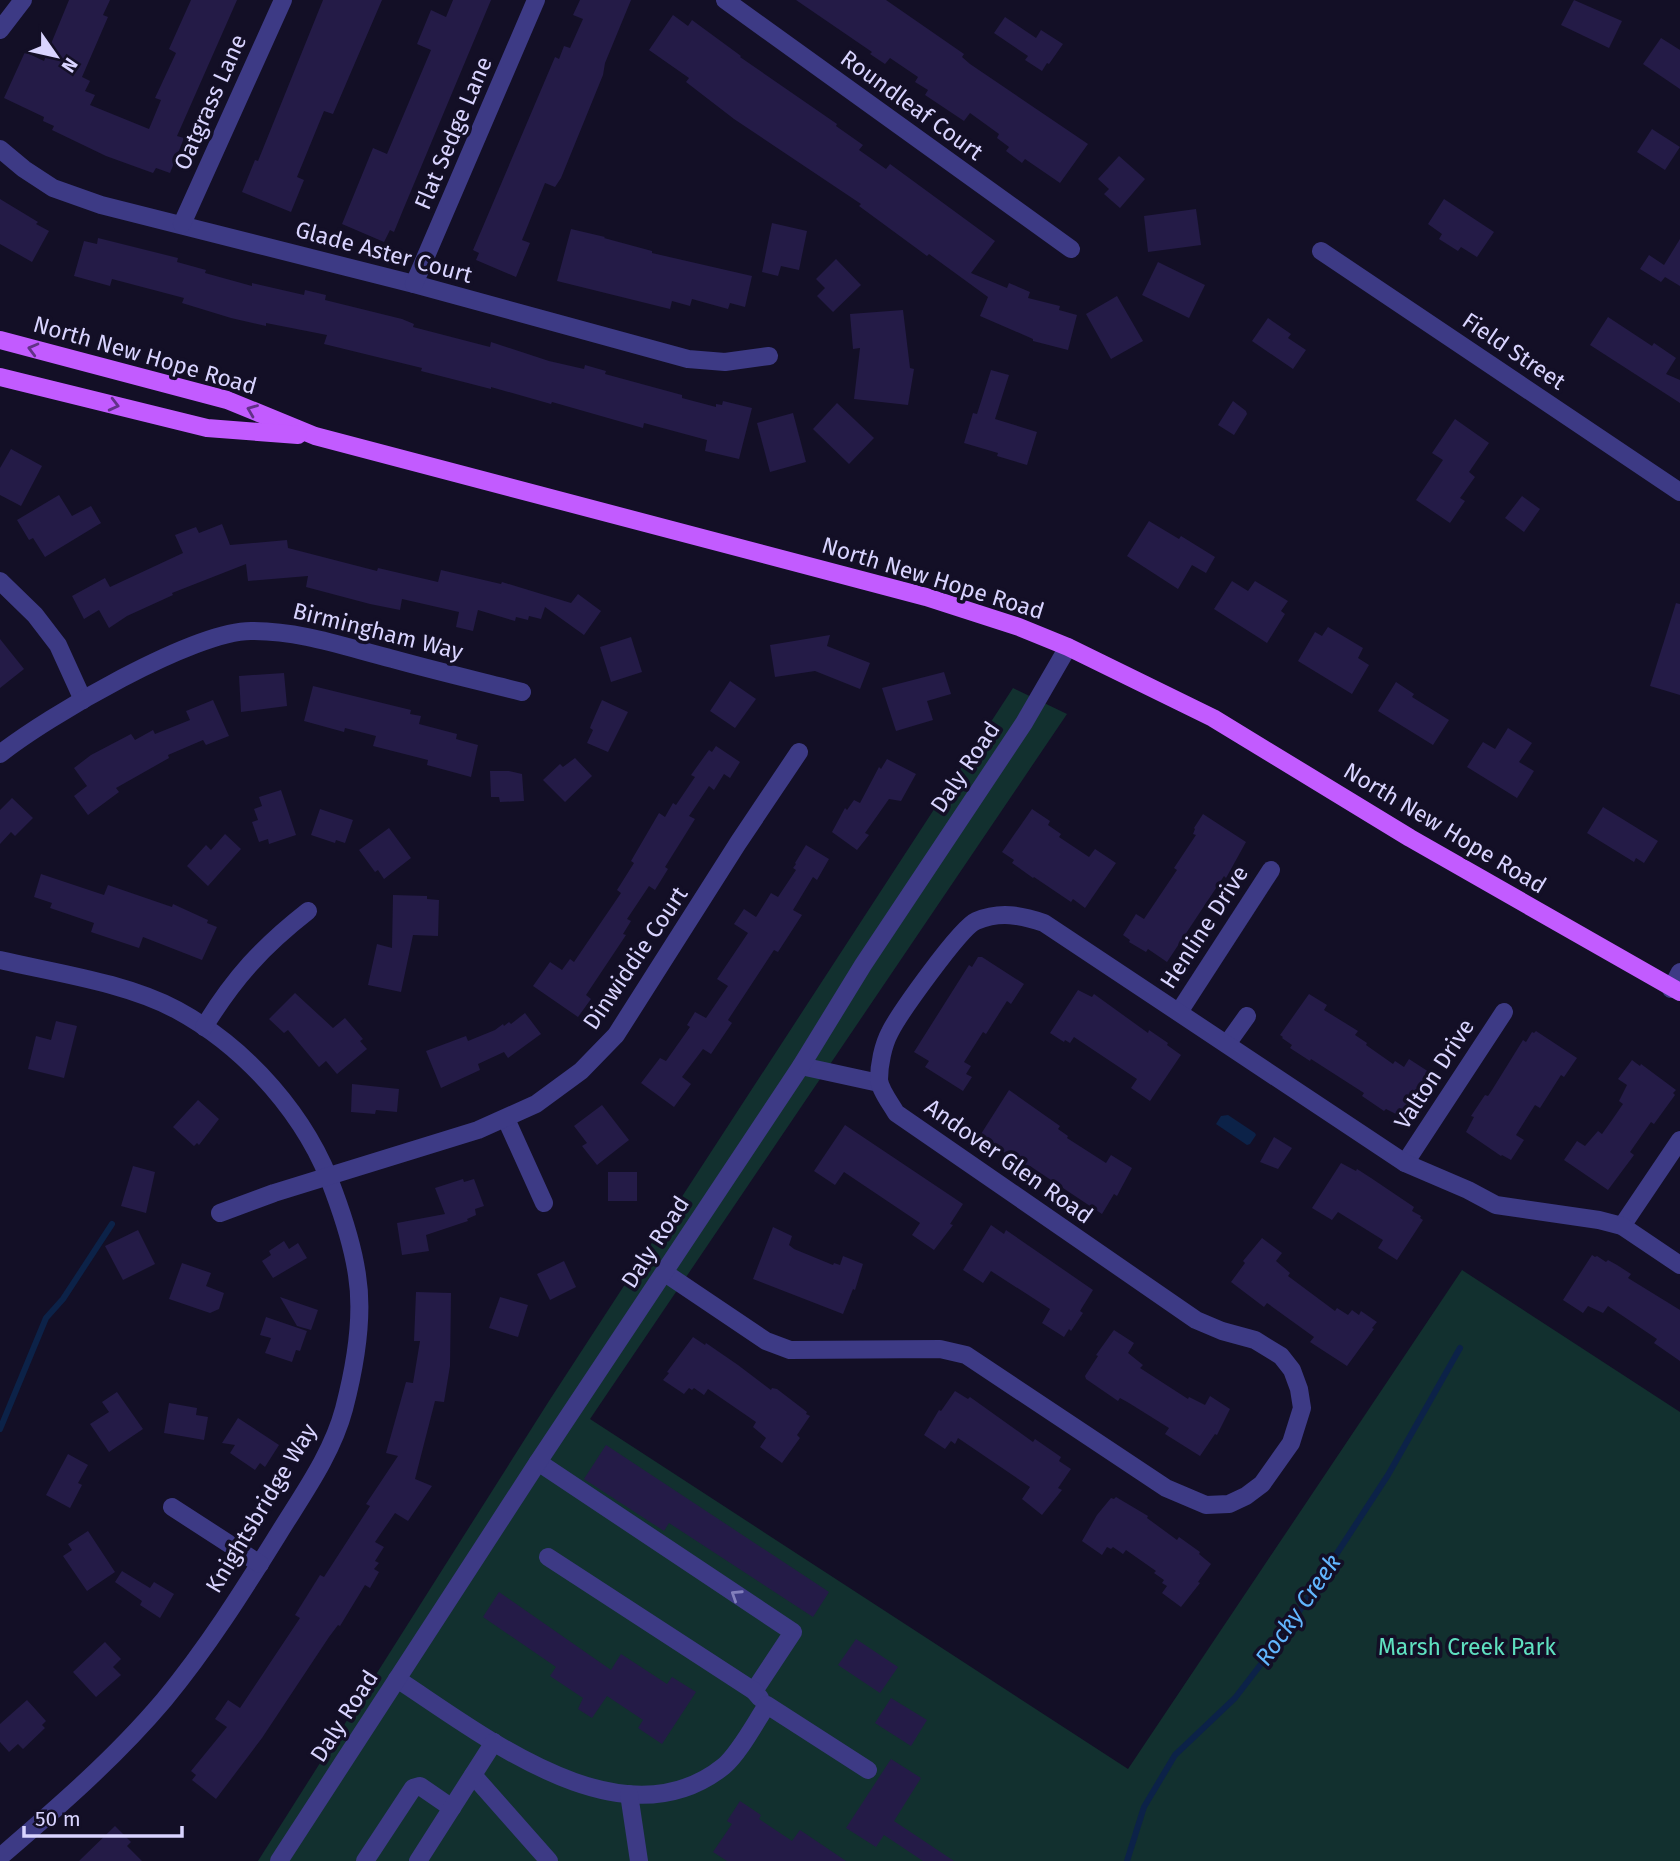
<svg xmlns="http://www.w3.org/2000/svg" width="1680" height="1861" font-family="'Fira Sans',sans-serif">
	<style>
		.green { fill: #12302f }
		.water { fill: #0c2248 }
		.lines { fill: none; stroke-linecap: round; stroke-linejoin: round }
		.stream { stroke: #0c2248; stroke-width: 6 }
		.building { fill: #241b47 }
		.minor { stroke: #3d3a85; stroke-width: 18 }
		.major { stroke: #c25bff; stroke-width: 18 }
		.oneway { stroke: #623188 }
		.oneway2 { stroke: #837fbc }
		.labels { text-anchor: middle; stroke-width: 7; stroke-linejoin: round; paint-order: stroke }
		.street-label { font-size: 23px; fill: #d9d4ff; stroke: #130f26 }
		.park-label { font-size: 23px; fill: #5fe0c0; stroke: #130f26 }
		.water-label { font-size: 24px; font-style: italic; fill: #62b6ff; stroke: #130f26 }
	</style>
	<rect width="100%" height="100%" fill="#130f26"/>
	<polygon class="green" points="1013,688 1067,714 590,1419 1128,1769 1462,1270 1680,1412 1680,1861 258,1861 549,1401"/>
	<polygon class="water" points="1228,1115 1255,1133 1256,1135 1250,1144 1247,1145 1216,1124 1221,1116"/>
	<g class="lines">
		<g class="stream">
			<polyline points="0,1429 46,1318 63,1299 112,1224"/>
			<polyline points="1127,1861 1144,1807 1175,1755 1235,1698 1285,1633 1388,1475 1460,1348"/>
		</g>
	</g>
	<g class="building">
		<polygon points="69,0 110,0 103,15 108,17 82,77 90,81 85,91 95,95 90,105 149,129 161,100 155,98 176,53 169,49 191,0 237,0 177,136 184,138 170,173 156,168 153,173 106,156 52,130 54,126 43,121 44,117 4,98 25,52 44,61"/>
		<polygon points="323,0 382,0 333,114 324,111 297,177 304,180 291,212 242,192 255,160 258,161"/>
		<polygon points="453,0 491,0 403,210 394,232 390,230 384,242 342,224 373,148 387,154 431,50 417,44 431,10 446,17"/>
		<polygon points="580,0 631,0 605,63 603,75 561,178 555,187 545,183 522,240 530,243 516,277 476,260 479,253 473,250 555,57 559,59 564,46 570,48 583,19 573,15"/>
		<polygon points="796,0 886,0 964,54 962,57 970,64 1088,144 1060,183 1025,159 1022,163 1006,151 1009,147 997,138 999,134 970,113 964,121 925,95 928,90 915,82 918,77 890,58 885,64 870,54 872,52"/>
		<polygon points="1574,0 1622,21 1609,48 1561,25"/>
		<polygon points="673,15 688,26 692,20 741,56 740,57 837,124 836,126 863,145 859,150 886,169 890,164 995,241 971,273 1007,288 1009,283 1030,292 1028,298 1060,306 1059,310 1077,315 1068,350 1033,341 1033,339 980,316 988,297 929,254 927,256 859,206 861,204 734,119 686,82 689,78 649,50"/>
		<polygon points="1005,17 1036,38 1041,30 1063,44 1049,64 1047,63 1042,71 1025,60 1028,56 994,33"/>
		<polygon points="1661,38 1680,50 1680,89 1643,64"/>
		<polygon points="1652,129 1680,147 1665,170 1637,152"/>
		<polygon points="1119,156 1145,179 1120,208 1104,194 1109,189 1098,179"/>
		<polygon points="0,199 38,222 36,224 49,231 32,262 0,244"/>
		<polygon points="1444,199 1494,232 1477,257 1461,247 1458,251 1439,239 1442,234 1428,224"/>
		<polygon points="1196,209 1201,245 1148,252 1144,216"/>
		<polygon points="772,223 807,231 799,270 781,266 778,276 762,272"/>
		<polygon points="571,229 605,237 604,238 652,251 652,253 752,276 745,307 730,303 728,309 692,299 690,306 672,301 670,309 557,281"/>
		<polygon points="98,238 178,258 177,262 206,270 205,273 252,286 252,283 304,295 305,290 326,295 325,300 402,319 414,324 413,327 490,347 491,342 549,361 584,369 585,365 606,371 605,374 682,395 682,398 716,407 716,404 722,405 723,401 752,408 739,459 705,451 707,440 644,423 643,428 552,402 551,404 491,387 491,389 421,371 422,368 324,344 327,335 266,323 266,326 231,318 182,303 184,298 112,279 110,286 74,276 84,241 97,244"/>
		<polygon points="1680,239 1680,286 1665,277 1661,282 1640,269 1649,255 1664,265"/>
		<polygon points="836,259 861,285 833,312 817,296 825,288 816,279"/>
		<polygon points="1158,262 1205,285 1189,318 1142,295"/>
		<polygon points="1117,296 1143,341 1111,359 1086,314"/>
		<polygon points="903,310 910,368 914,369 908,405 854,399 860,348 853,349 850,314"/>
		<polygon points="1608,317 1652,346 1654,343 1676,358 1666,374 1680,380 1680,403 1590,345"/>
		<polygon points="1268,318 1291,334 1288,338 1306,350 1293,369 1252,341"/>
		<polygon points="991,370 1009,375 995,419 1037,432 1027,465 997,456 998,453 964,443 973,413 977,414"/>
		<polygon points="1233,401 1246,411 1247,414 1234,435 1218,425"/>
		<polygon points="837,403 874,438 849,464 813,429"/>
		<polygon points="793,413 806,462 770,472 757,423"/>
		<polygon points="1455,419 1489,443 1469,472 1475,477 1460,498 1465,501 1450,523 1416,500 1443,460 1432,453"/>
		<polygon points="11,449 42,466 21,506 0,495 0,468"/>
		<polygon points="59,495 72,516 91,506 101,523 45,557 33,538 29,540 17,520"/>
		<polygon points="1522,496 1540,509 1524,532 1505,518"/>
		<polygon points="1149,521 1179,539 1181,536 1215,557 1206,573 1192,565 1178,589 1127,556"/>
		<polygon points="222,524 230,545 287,540 288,548 377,571 378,568 438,582 441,570 501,584 502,582 571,603 578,594 601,611 584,635 545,607 541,619 529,616 528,620 516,617 515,621 478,610 473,631 456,627 459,612 402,599 400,610 370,604 306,587 308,576 248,581 246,564 172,593 173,595 127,616 109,628 99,610 84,619 72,596 105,578 110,587 183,553 175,535 196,527 199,533"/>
		<polygon points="1232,581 1248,591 1255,581 1288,601 1281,611 1285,614 1267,643 1214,609"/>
		<polygon points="1676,603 1680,604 1680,695 1650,686"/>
		<polygon points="1328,627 1363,648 1358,658 1369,665 1352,694 1298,661 1315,632 1322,636"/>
		<polygon points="830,635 827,646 870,663 860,689 815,671 775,677 770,645"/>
		<polygon points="631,637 642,672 611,682 600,647"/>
		<polygon points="0,639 24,669 0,688"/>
		<polygon points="944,672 951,694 927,701 933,720 896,731 882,688"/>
		<polygon points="284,673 287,706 241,712 239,676"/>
		<polygon points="730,681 756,699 735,728 710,711"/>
		<polygon points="1396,682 1414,694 1412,697 1449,720 1433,745 1378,711"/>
		<polygon points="313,686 411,710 410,714 421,716 419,724 457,734 456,739 478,745 471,777 427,765 428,760 373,746 376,736 345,728 344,732 304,721"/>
		<polygon points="213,700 229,736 206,745 203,740 168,755 169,758 116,788 119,792 88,815 74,796 87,786 74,768 91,755 131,734 135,740 153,730 155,734 190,720 186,711"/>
		<polygon points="602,700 628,712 608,752 587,743 593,730 590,728 591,725"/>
		<polygon points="1508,728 1532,743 1519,762 1534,771 1517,798 1467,767 1483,742 1495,749"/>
		<polygon points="716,746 740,762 730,778 724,774 714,790 709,786 689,816 695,819 665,867 668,869 655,890 649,886 627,919 631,921 623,934 626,935 586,995 591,999 578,1017 533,986 550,962 562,970 570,959 574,962 621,893 617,890 634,863 631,861 659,813 665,817 673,803 676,805 695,777 691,775 709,750 712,752"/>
		<polygon points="575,758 592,776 565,802 543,780 560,764 563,767"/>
		<polygon points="887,759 916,774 901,801 889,799 865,833 869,835 857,850 832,832 845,808 847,810 854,800 860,803 879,767 881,769"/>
		<polygon points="490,771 509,771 522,774 524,801 500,802 499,797 491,797"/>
		<polygon points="281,790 296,835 269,844 268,839 259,842 252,822 258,820 254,809 262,806 259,797"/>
		<polygon points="12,798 33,818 15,836 11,832 0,844 0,810"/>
		<polygon points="1603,807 1658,841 1644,863 1636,858 1634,862 1587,833"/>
		<polygon points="320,809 353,820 345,843 336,840 335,843 311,835"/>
		<polygon points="1032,809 1050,821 1048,825 1061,834 1059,837 1089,857 1095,849 1116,863 1085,908 1073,899 1071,902 1034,877 1033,878 1012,863 1014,860 1002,852"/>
		<polygon points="1203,814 1246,842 1226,878 1224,876 1167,962 1148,949 1146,952 1129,942 1130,940 1123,935 1136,914 1144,919 1177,870 1174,868 1196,835 1193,834 1195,829 1194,828"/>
		<polygon points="389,828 411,858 384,879 378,870 375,872 359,850"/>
		<polygon points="225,834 241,849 208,886 187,866 206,845 211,850"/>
		<polygon points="806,845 829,859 817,880 813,877 793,910 802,915 778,952 774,950 728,1020 732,1023 711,1054 703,1049 682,1077 691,1084 674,1107 641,1083 660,1058 666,1061 690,1027 687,1025 695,1012 706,1018 728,986 717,979 748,933 734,924 744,909 756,917 771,893 778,897 796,870 793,868 796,864 795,863"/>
		<polygon points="41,874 104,895 108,885 172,907 173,904 208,920 207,923 217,927 202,960 143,937 139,948 91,932 94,923 50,908 52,903 34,897"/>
		<polygon points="393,895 427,896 427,899 439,900 438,936 413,935 401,992 368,985 377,944 392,948"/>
		<polygon points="978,957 982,957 1024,984 1011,1004 1007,1001 986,1034 983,1032 964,1062 971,1066 966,1074 972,1077 963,1091 925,1067 929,1061 914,1052 969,965 972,967"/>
		<polygon points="1078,990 1092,997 1094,994 1148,1033 1149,1030 1168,1043 1167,1045 1181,1055 1150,1101 1131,1088 1137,1079 1074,1037 1070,1043 1065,1040 1064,1042 1050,1033"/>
		<polygon points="295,993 333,1028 345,1018 363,1039 360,1041 367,1049 337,1074 326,1061 319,1067 288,1030 284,1033 269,1019"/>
		<polygon points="1309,994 1327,1005 1324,1010 1358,1031 1355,1035 1367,1043 1366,1045 1393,1064 1395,1061 1404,1067 1409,1059 1429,1072 1414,1099 1412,1098 1400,1116 1386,1109 1384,1111 1362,1096 1364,1093 1311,1059 1310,1061 1290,1048 1292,1045 1282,1038 1283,1037 1280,1035"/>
		<polygon points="525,1013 541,1034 508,1058 504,1052 478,1064 480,1070 441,1088 426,1051 466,1036 468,1041 495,1030 503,1024 504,1026 509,1022 511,1024"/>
		<polygon points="56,1021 77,1026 64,1078 28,1069 36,1036 51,1040"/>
		<polygon points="1536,1031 1577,1058 1564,1077 1561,1075 1540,1108 1535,1105 1516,1135 1524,1140 1511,1160 1502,1155 1501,1156 1466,1132 1474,1117 1471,1116 1485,1095 1488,1096 1492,1090 1523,1040 1526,1042 1532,1032 1534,1033"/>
		<polygon points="1632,1060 1640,1066 1641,1064 1676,1090 1673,1093 1675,1095 1654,1124 1651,1122 1630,1152 1634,1155 1608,1190 1564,1160 1577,1141 1585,1146 1598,1131 1602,1134 1612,1120 1623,1104 1619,1101 1627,1085 1618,1079"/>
		<polygon points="352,1084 399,1089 397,1112 376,1110 375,1114 351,1112"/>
		<polygon points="1009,1090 1060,1126 1058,1129 1068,1136 1067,1138 1106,1163 1111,1155 1132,1168 1117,1196 1114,1194 1102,1214 1030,1166 1028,1168 991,1144 992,1141 981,1134"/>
		<polygon points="198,1100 219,1119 199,1145 197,1143 194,1146 173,1127"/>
		<polygon points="602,1105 629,1140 597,1165 582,1146 587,1143 574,1126"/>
		<polygon points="845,1125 963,1204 950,1224 953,1225 934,1250 912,1235 920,1223 844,1172 835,1185 814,1171"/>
		<polygon points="1274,1137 1292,1148 1278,1169 1260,1162"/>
		<polygon points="1341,1163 1356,1171 1357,1169 1371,1178 1414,1207 1412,1211 1421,1216 1420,1218 1423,1220 1397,1260 1378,1248 1383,1240 1338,1212 1332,1220 1312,1208"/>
		<polygon points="133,1166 155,1172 146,1213 121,1206"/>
		<rect x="608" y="1172" width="29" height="29"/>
		<polygon points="463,1179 464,1182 474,1179 484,1206 475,1209 476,1215 467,1219 468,1221 426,1235 429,1251 402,1255 397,1223 445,1214 435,1188"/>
		<polygon points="991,1225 1004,1234 1006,1230 1093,1290 1080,1311 1083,1313 1071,1331 1069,1329 1064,1337 1042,1323 1050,1309 991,1271 983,1283 963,1270"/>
		<polygon points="773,1227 792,1236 789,1245 794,1249 833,1265 834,1263 840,1265 843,1256 863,1264 855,1290 853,1289 843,1314 753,1279"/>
		<polygon points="138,1230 155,1264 123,1280 105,1246"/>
		<polygon points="1262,1238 1282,1253 1276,1261 1290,1273 1288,1276 1335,1311 1337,1308 1348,1315 1352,1310 1359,1315 1361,1311 1377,1322 1372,1328 1374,1329 1347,1366 1310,1342 1314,1337 1267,1303 1264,1307 1231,1282 1245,1263 1243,1261"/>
		<polygon points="284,1241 289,1249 298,1243 307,1258 273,1278 262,1261 271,1255 269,1251"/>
		<polygon points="1592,1255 1595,1257 1597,1256 1606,1262 1608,1260 1617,1265 1631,1274 1628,1278 1680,1310 1680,1361 1654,1343 1657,1339 1608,1306 1603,1313 1588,1306 1583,1313 1563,1300"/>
		<polygon points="564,1261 576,1287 550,1300 537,1274"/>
		<polygon points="182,1263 211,1273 206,1286 224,1293 219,1309 210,1313 169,1299"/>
		<polygon points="416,1292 451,1293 450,1366 444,1402 435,1401 415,1479 432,1486 408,1521 395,1513 375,1542 384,1547 375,1561 379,1563 374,1569 379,1572 370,1588 365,1585 340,1626 338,1625 329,1637 262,1738 216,1799 192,1780 196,1775 191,1771 227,1727 215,1719 228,1700 240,1708 300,1618 295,1615 320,1575 324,1577 370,1506 366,1504 398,1456 386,1453 406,1382 413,1383 420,1341 414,1341"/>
		<polygon points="280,1297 318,1310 311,1330 297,1326"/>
		<polygon points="500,1297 528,1305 518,1337 489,1328"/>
		<polygon points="266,1317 307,1331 300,1351 296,1350 292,1362 265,1353 271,1338 260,1335"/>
		<polygon points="1114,1330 1134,1343 1128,1353 1143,1365 1140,1368 1188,1399 1189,1397 1205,1405 1210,1396 1230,1409 1217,1435 1215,1434 1200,1456 1165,1434 1169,1428 1129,1403 1120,1398 1118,1401 1086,1379 1085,1376 1098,1356 1096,1355"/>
		<polygon points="693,1337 705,1345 706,1343 738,1365 771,1390 772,1388 777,1389 807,1412 806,1414 810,1416 797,1435 800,1438 782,1463 760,1447 766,1438 753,1427 756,1422 708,1389 704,1395 694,1388 692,1390 689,1388 684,1394 663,1380 669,1373 667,1372"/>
		<polygon points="955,1391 968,1399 970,1397 1033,1442 1035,1439 1061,1457 1059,1461 1071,1469 1058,1488 1062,1490 1042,1515 1022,1499 1030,1487 958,1438 955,1444 951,1441 945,1449 924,1435 939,1410 941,1411"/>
		<polygon points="117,1392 143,1429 109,1452 90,1424 109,1412 102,1402"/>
		<polygon points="169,1403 197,1408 196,1415 208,1417 204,1440 164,1433"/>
		<polygon points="238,1418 279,1445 265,1467 260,1463 255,1470 230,1453 235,1445 222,1443"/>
		<polygon points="606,1445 829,1592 813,1617 669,1523 664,1531 584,1479"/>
		<polygon points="68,1454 88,1465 78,1483 82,1485 70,1508 46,1495"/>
		<polygon points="1116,1497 1148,1516 1147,1518 1177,1540 1179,1537 1200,1552 1199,1554 1211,1564 1198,1582 1200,1583 1181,1607 1162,1593 1167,1586 1162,1583 1164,1580 1154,1573 1156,1571 1126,1550 1123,1554 1113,1547 1111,1549 1107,1547 1102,1555 1082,1541 1097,1515 1111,1498 1114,1499"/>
		<polygon points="88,1531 115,1572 87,1591 63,1556 72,1550 68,1544"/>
		<polygon points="122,1571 150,1588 154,1582 174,1594 160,1618 140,1605 142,1601 115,1582"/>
		<polygon points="499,1592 611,1670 621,1654 667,1684 672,1677 696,1692 662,1744 638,1728 643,1720 607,1696 592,1718 578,1709 583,1698 550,1676 556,1667 483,1617"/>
		<polygon points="856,1639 898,1667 880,1693 838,1665"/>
		<polygon points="105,1642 121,1659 113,1667 121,1675 96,1697 73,1672"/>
		<polygon points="891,1698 927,1720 911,1746 875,1723"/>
		<polygon points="27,1700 46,1721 42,1725 45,1728 23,1749 18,1744 9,1752 0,1742 0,1724"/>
		<polygon points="891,1759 921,1778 894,1821 954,1861 923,1861 884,1835 876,1847 846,1828"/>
		<polygon points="740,1801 761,1815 759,1819 792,1841 800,1830 846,1861 727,1861 713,1852 732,1824 727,1821"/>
		<polygon points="115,1826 131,1842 127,1846 142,1861 79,1861"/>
	</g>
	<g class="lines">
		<g class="minor">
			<polyline points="725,0 1071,249"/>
			<polyline points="0,30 23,0"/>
			<polyline points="0,149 24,169 53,188 101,205 414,284 688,359 725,362 769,356"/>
			<polyline points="182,224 283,0"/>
			<polyline points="1321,251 1680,492"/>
			<polyline points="414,284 536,0"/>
			<polyline points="0,581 35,615 58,645 83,700"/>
			<path d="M0 754C46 717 195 630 252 631 302 631 345 647 393 659 436 671 479 681 522 692"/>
			<path d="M0 960C56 973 127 983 177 1010 247 1048 308 1117 334 1192 344 1219 353 1247 357 1275 364 1318 355 1367 344 1409 332 1454 303 1494 279 1533 243 1591 207 1648 164 1700 115 1758 57 1808 0 1857"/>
			<polyline points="1671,989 1680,972"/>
			<polyline points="1179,1012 1271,870"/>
			<path d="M204 1027C234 978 262 947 308 911"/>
			<polyline points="1227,1044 1247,1016"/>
			<polyline points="801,1066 879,1083"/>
			<polyline points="506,1119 544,1203"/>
			<polyline points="1405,1163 1504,1012"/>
			<polyline points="220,1213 274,1193 478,1130 536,1104 581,1071 616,1035 738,843 799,752"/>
			<polyline points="1622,1226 1680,1140"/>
			<path d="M665 1273 766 1341 790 1350 940 1349 966 1355 1166 1488 1206 1505 1229 1504 1246 1496 1262 1484 1291 1443 1302 1408 1299 1389 1292 1370 1281 1356 1255 1340 1222 1331 1196 1320 896 1113C891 1104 880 1090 879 1080 879 1065 883 1045 890 1032 899 1014 960 928 976 921 1000 911 1020 915 1044 923L1405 1163 1468 1190 1496 1205 1599 1220 1622 1226 1680 1265"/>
			<polyline points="538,1462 793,1632 754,1691"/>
			<polyline points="172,1507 260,1564"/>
			<polyline points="548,1557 754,1691 760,1698"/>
			<path d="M397 1679C483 1735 623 1848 724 1766 740 1752 755 1723 767 1705L868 1770"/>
			<polyline points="473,1775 549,1861"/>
			<polyline points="629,1794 639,1861"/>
			<polyline points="279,1861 538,1462 801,1066 863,965 1024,723 1068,647"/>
			<polyline points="365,1861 413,1788 420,1786 452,1808"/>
			<polyline points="418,1861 494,1742"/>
		</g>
		<g class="major">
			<polyline points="0,340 227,400 315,436 926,597 1019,627 1068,647 1213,718 1410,838 1680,992"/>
			<polyline points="0,377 207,428 298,435"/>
		</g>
	</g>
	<defs><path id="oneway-chevron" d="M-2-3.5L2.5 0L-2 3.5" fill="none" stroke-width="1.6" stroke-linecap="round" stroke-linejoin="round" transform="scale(1.75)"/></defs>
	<g class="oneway">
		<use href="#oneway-chevron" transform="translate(33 349) rotate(-165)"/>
		<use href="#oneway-chevron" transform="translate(114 405) rotate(14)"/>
		<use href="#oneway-chevron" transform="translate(252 410) rotate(-158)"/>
	</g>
	<use class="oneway2" href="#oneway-chevron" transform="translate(736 1595) rotate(-147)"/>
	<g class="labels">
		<g class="street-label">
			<text transform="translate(210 102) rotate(-66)" y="8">Oatgrass Lane</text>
			<text transform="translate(912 105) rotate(36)" y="8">Roundleaf Court</text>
			<text transform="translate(453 133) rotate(-67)" y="8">Flat Sedge Lane</text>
			<text transform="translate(384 252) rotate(15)" y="8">Glade Aster Court</text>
			<text transform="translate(1514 351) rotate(34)" y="8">Field Street</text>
			<text transform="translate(145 355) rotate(16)" y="8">North New Hope Road</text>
			<text transform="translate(933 578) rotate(17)" y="8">North New Hope Road</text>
			<text transform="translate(378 631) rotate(14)" y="8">Birmingham Way</text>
			<text transform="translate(965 767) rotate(-56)" y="8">Daly Road</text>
			<text transform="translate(1445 828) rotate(31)" y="8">North New Hope Road</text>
			<text transform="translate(1204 927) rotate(-57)" y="8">Henline Drive</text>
			<text transform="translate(635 958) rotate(-56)" y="8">Dinwiddie Court</text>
			<text transform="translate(1434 1074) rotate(-57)" y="8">Valton Drive</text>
			<text transform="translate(1009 1161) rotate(35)" y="8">Andover Glen Road</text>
			<text transform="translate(655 1242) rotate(-57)" y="8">Daly Road</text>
			<text transform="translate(261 1508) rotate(-59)" y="8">Knightsbridge Way</text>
			<text transform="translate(344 1716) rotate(-57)" y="8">Daly Road</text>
		</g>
		<g class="park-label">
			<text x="1467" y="1655">Marsh Creek Park</text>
		</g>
		<g class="water-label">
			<text transform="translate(1298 1610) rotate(-55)" y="8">Rocky Creek</text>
		</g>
	</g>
	<g transform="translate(56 56) rotate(124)" stroke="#130f26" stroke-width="5" paint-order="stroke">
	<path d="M0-5L12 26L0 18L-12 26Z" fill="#d9d4ff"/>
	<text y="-10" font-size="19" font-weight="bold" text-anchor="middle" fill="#d9d4ff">N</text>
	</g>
	<path d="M24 1826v10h158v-10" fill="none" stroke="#d9d4ff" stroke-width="3.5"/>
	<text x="35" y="1826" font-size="21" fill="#d9d4ff" stroke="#130f26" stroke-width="5" paint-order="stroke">50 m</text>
</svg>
